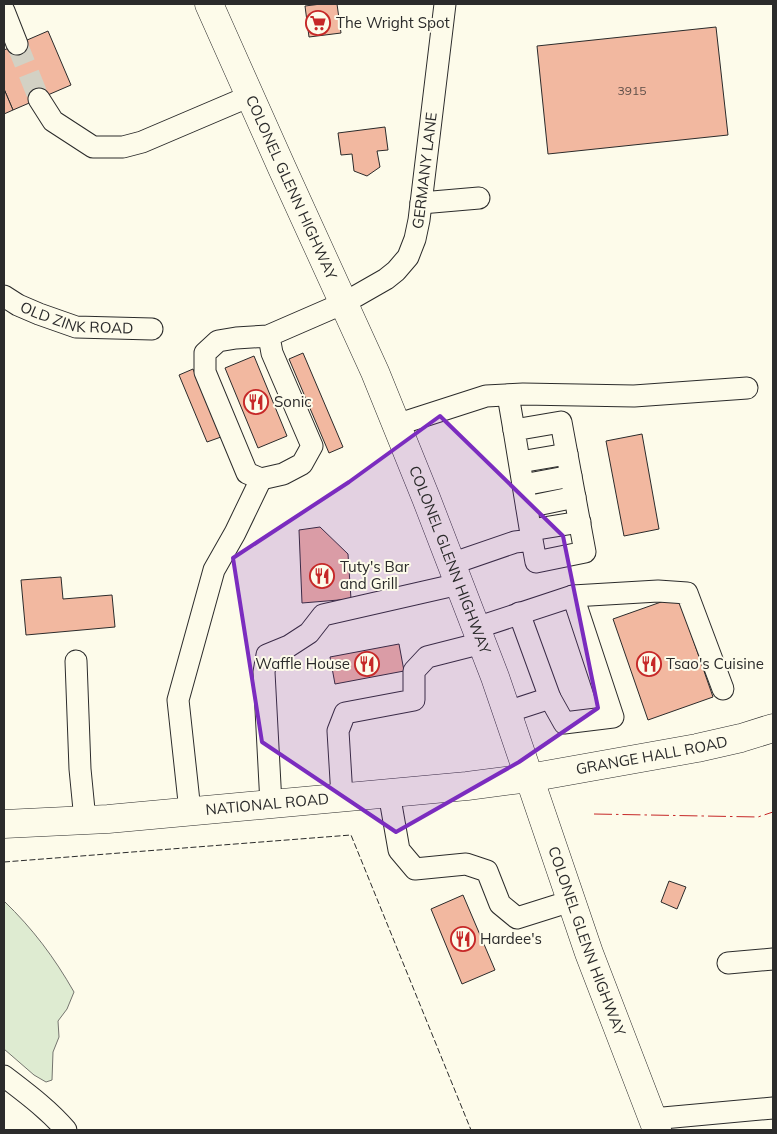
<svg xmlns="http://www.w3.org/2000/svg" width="777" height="1134" font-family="Mulish,sans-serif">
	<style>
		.green { fill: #deebd1; stroke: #74746e }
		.building { fill: #f2b8a0; stroke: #2b2b2b }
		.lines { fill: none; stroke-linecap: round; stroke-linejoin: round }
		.minor-tunnel { stroke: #d3d1c4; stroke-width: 21; stroke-dasharray: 21 11; stroke-linecap: butt }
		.minor-casing { stroke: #2b2b2b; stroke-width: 23 }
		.major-casing { stroke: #2b2b2b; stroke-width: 29 }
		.minor { stroke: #fdfbea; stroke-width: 21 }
		.major { stroke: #fdfbea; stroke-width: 28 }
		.fence { stroke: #2b2b2b; stroke-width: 1; stroke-dasharray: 6 2.5; stroke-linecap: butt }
		.power { stroke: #c62828; stroke-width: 1; stroke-dasharray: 18 4 2.5 4; stroke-linecap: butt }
		.marked { fill: #7b2cbf; fill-opacity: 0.2; stroke: #7b2cbf; stroke-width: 4; stroke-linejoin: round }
		.labels { text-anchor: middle; stroke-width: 4; stroke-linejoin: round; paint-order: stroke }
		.number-label { font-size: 12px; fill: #5d4e48 }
		.poi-label { font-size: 15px; fill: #2b2b2b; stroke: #fdfbea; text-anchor: start }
		.street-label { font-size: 15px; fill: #2b2b2b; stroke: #fdfbea }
	</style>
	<rect width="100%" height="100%" fill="#fdfbea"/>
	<path class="green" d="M4 901C33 929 54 957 74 992L67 1009 58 1021 59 1037 53 1052 52 1080 46 1082 34 1075 4 1049Z"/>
	<g class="building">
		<polygon points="321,4 337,4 341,33 309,37 305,6"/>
		<polygon points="716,27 728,135 548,154 537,46"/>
		<polygon points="48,31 71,85 13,110 4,89 4,50"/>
		<polygon points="4,89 13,110 4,114"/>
		<polygon points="385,127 388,150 377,151 380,167 367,176 354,171 352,154 341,155 338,133"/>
		<polygon points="303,353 343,447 329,453 289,359"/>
		<polygon points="254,356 287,436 258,448 225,368"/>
		<polygon points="193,369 221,437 207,442 179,375"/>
		<polygon points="642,434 659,529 624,536 606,441"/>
		<polygon points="320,527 348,554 351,599 302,603 299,530"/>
		<polygon points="61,577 63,599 112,595 115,627 26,635 21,580"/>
		<polygon points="678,596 713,697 648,720 613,619"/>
		<polygon points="399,644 404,671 335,684 330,657"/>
		<polygon points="669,881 686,887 677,909 661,902"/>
		<polygon points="463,895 495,970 462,984 431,909"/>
	</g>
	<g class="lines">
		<polyline class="minor-tunnel" points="17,44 39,99"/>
		<defs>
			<g id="minor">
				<polyline points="4,11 17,44"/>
				<polyline points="39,99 53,121 93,147 123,147 142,142 250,96"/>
				<polyline points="421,203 479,198"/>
				<path id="s1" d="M4 296 18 305 39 314 76 327 152 329"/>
				<path id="s2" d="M268 336 270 342 272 353 312 446 302 464 283 474 261 479 247 473 205 372V353L218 341 236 338 268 336 344 303 386 279 396 271 408 257 415 239 419 220 445 4"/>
				<polyline points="508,395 514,430"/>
				<polyline points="396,425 486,396 523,394 634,396 747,388"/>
				<polyline points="520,462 567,454"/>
				<polyline points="523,485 571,476"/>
				<polyline points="527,507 575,497"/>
				<polyline points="531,530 580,522"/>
				<polyline points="451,564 515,542 532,540 514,430 561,422 585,552 536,562 532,540"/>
				<polyline points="573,596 658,591 687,593 723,689"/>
				<polyline points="519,613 550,698"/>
				<polyline points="476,628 573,596 613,717 564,723 550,698 507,712"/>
				<polyline points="76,661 80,769 85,820"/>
				<polyline points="389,793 399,850 415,869 466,864 487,871 500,904 517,918 571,901"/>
				<polyline points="342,797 338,731 345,713 414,700 414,671 427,657 482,643"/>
				<polyline points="271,804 264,672 267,655 289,646 309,633 323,615 459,584"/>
				<polyline points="190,811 178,700 214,570 235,533 261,479"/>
				<polyline points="728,963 773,959"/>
				<path d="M4 1076C26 1093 48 1109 66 1130"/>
				<polyline points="652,1119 773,1108"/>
			</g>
			<g id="major">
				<path id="s3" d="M209 4 282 168 375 372 426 498 495 677 589 953 657 1130"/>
				<path id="s4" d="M4 824 108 819 467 786 529 778 697 748 741 738 773 728"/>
			</g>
		</defs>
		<use href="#minor" class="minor-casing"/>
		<use href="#major" class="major-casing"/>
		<use href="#minor" class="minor"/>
		<use href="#major" class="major"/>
		<polyline class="fence" points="4,862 351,835 471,1130"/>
		<polyline class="power" points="594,814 758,817 773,812"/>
	</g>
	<path class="marked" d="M440 416 563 536 598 708 519 762 396 832 262 742 233 558 349 482Z"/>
	<defs>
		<symbol id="supermarket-ring" viewBox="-11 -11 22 22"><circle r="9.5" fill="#fdfbea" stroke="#c62828" stroke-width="1.5"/><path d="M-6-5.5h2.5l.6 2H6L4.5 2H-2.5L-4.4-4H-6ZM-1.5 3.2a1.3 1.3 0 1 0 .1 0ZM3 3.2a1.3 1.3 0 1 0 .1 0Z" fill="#c62828"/></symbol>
		<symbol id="restaurant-ring" viewBox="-11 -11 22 22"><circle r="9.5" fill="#fdfbea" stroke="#c62828" stroke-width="1.5"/><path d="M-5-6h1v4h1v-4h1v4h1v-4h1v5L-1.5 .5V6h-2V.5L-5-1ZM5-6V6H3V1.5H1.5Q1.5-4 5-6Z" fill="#c62828"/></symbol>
	</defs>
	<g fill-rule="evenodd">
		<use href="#supermarket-ring" x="304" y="9" width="28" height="28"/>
		<use href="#restaurant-ring" x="242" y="388" width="28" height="28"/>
		<use href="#restaurant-ring" x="308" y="562" width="28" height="28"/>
		<use href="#restaurant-ring" x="353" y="650" width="28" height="28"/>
		<use href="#restaurant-ring" x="635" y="650" width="28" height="28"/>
		<use href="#restaurant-ring" x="449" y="925" width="28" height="28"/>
	</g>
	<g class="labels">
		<g class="number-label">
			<text x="632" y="95">3915</text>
		</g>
		<g class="poi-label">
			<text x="336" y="28">The Wright Spot</text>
			<text x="274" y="407">Sonic</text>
			<text x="340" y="572">Tuty's Bar<tspan x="340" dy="17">and Grill</tspan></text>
			<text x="350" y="669" text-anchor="end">Waffle House</text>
			<text x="666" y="669">Tsao's Cuisine</text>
			<text x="480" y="944">Hardee's</text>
		</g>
		<g class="street-label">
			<text dy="5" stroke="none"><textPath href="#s2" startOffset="646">GERMANY LANE</textPath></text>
			<text dy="5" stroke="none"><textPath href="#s3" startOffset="201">COLONEL GLENN HIGHWAY</textPath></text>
			<text dy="5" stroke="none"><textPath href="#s1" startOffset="78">OLD ZINK ROAD</textPath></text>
			<text dy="5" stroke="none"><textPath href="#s3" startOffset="606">COLONEL GLENN HIGHWAY</textPath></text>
			<text dy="5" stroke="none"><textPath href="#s4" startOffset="652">GRANGE HALL ROAD</textPath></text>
			<text dy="5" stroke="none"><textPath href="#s4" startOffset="264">NATIONAL ROAD</textPath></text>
			<text dy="5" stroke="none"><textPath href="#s3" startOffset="1011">COLONEL GLENN HIGHWAY</textPath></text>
		</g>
	</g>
	<rect width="777" height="1134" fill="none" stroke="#2b2b2b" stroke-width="10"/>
</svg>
